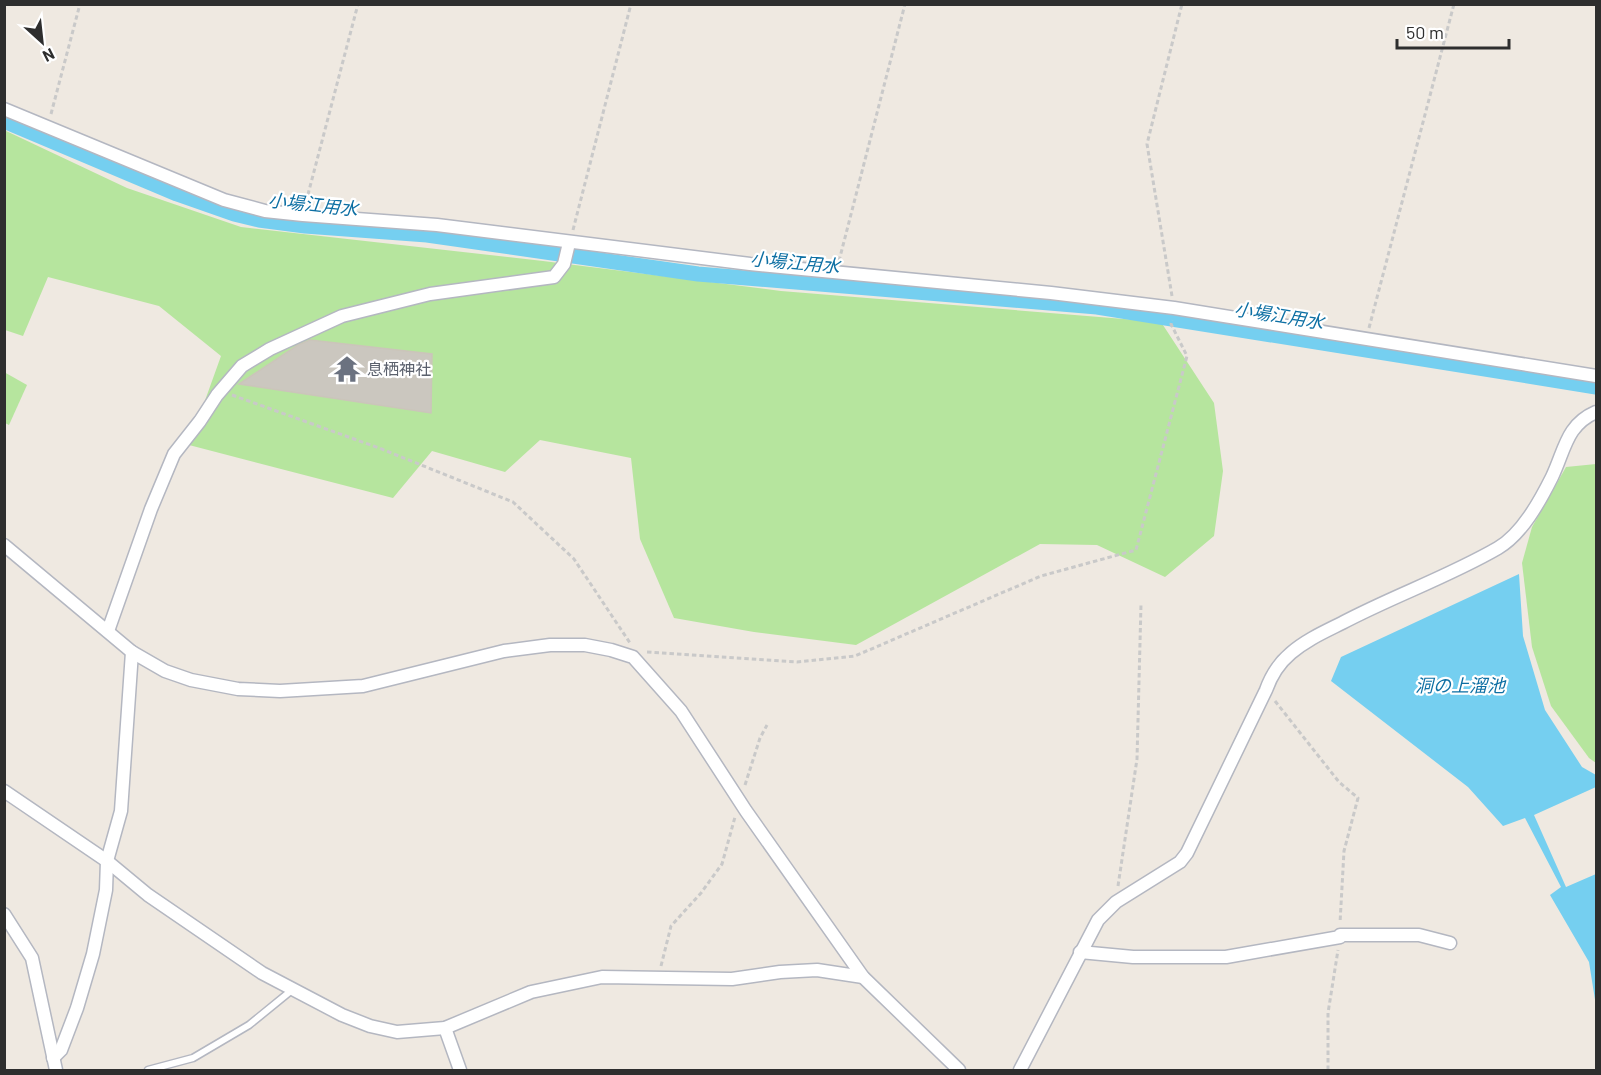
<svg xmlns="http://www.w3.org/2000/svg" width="1601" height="1075" font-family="Barlow,'Noto Sans JP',sans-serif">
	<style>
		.green { fill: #b6e59e }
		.water { fill: #75cff0 }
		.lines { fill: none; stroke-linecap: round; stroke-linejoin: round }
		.canal { stroke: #75cff0; stroke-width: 15 }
		.building { fill: #cbc7bf; stroke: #cbc5ba; stroke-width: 1.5 }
		.lane-casing { stroke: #b4b7c1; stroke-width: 9 }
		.street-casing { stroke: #b4b7c1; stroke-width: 15 }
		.path { stroke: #c9c9c9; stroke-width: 3; stroke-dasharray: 4.5 3; stroke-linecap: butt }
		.lane { stroke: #fff; stroke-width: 6 }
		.street { stroke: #fff; stroke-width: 12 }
		.labels { text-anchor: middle; stroke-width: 4.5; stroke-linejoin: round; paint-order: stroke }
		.worship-label { font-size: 16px; fill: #5b616d; stroke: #fff; text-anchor: start }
		.water-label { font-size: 18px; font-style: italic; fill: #0d6fa3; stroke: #fff }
	</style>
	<rect width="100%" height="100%" fill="#efe9e1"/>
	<g class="green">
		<polygon points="4,130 127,188 241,227 543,261 781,291 1161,322 1214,403 1223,471 1214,536 1165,577 1097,545 1040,544 856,645 754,632 674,618 640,539 631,458 540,440 505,472 432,451 393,498 189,445 221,356 159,306 48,277 23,336 5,330"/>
		<polygon points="4,372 27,385 9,425 5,423"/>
		<polygon points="1596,464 1596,763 1589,758 1551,706 1532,647 1522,563 1532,527 1566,467"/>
	</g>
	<polygon class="water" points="1519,574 1523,636 1545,710 1582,767 1596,775 1596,787 1534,815 1566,887 1596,874 1596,1006 1589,962 1550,895 1561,887 1525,818 1503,826 1468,787 1331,681 1341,657"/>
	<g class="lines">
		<polyline class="canal" points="4,121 177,194 234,214 259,220 305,226 427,235 698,274 1097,307 1596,387"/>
	</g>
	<polygon class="building" points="310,340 432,354 431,413 239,384 298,345"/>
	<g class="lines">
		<defs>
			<polyline id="lane" points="148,1070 193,1058 249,1025 292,990"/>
			<g id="street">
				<polyline points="4,109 224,200 265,211 303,215 437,225 750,264 1051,293 1174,308 1596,376"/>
				<polyline points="4,545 132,652 165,671 191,680 238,689 280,691 363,686 504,651 550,645 585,645 611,650 633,657 681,711 746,811 863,977 959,1070"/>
				<polyline points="108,631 151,509 174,454 200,421 217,395 242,366 270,349 342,316 430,294 554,277 564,264 569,243"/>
				<polyline points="4,791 107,861 148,895 262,973 342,1015 370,1026 397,1032 445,1028 531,992 602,977 732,979 780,972 817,970 863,977"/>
				<polyline points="4,914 32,958 56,1070"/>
				<polyline points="1080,952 1133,957 1226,957 1340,937 1340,935 1419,935 1450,943"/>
				<polyline points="445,1028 460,1070"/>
				<polyline points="53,1058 61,1050 77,1008 93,954 106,890 107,861 121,811 132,652"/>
				<path d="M1020 1070 1098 920 1116 902 1180 862 1187 853 1266 690C1271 676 1279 663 1291 653 1306 640 1324 632 1342 623 1393 596 1448 577 1498 548 1522 534 1540 501 1552 477 1565 450 1566 425 1596 412"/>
			</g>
		</defs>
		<use href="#lane" class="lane-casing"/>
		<use href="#street" class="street-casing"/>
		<g class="path">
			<polyline points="51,114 80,4"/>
			<polyline points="306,202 358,4"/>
			<polyline points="573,230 631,4"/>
			<polyline points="839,261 905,4"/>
			<polyline points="1172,296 1147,144 1182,4"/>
			<polyline points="1369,328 1454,4"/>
			<polyline points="232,395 379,448 513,502 574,559 630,643"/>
			<polyline points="647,652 797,662 855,656 1041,576 1136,550 1187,356 1171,324 1172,320"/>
			<polyline points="1275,701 1339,782 1358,798 1344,851 1340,923"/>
			<polyline points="745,785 760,738 767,725"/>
			<polyline points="1118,886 1137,759 1141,604"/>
			<polyline points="661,966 671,926 701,893 722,864 735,817"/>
			<polyline points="1328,1070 1328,1013 1338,950"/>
		</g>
		<use href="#lane" class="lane"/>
		<use href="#street" class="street"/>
	</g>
	<defs>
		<symbol id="temple-bare" viewBox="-9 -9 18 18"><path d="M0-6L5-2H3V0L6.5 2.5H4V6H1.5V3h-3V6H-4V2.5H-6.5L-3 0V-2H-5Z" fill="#6b7280" stroke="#fff" stroke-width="2.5" paint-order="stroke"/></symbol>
	</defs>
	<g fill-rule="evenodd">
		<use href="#temple-bare" x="328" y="350" width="38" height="38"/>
	</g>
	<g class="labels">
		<g class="worship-label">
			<text x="367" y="375">息栖神社</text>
		</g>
		<g class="water-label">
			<text transform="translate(313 205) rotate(6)" y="6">小場江用水</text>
			<text transform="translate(795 263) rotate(5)" y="6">小場江用水</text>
			<text transform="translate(1279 316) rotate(9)" y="6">小場江用水</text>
			<text x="1460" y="692">洞の上溜池</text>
		</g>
	</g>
	<rect width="1601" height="1075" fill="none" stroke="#2e2e2e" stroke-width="12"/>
	<g transform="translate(42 42) rotate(153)" stroke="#ffffff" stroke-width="4.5" paint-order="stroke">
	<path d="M0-4.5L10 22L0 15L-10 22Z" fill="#2e2e2e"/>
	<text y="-9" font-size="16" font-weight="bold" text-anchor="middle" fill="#2e2e2e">N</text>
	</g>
	<path d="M1397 39v9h112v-9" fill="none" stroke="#2e2e2e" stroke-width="3"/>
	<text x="1406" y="39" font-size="18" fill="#2e2e2e" stroke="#ffffff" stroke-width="4.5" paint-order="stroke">50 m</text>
</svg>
